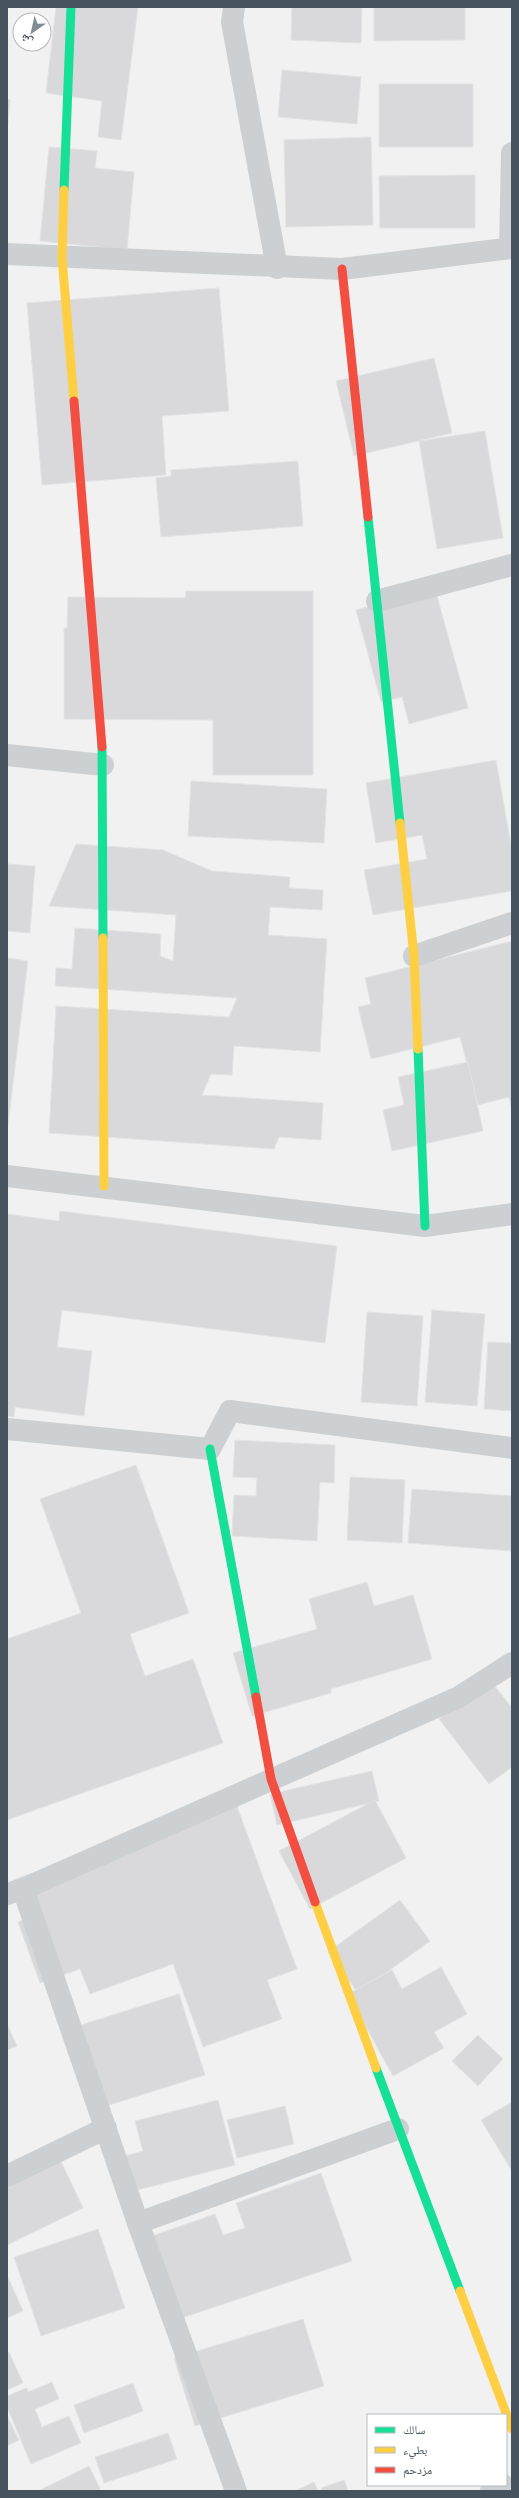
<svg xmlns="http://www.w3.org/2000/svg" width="519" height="2498" font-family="'Work Sans','Noto Naskh Arabic',sans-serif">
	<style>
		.building { fill: #d9d9db; stroke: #e3e3e4 }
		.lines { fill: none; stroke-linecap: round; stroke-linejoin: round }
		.street { stroke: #cdd0d2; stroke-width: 22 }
		.fast { stroke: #16e098; stroke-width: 9 }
		.slow { stroke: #ffcf43; stroke-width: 9 }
		.jam { stroke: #f24e42; stroke-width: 9 }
	</style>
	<rect width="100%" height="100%" fill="#f2f1f1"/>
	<g class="building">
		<polygon points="56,7 138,7 121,140 98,137 102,101 46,93"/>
		<polygon points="292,7 362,7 361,43 291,40"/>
		<polygon points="374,7 465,7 465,40 374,41"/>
		<polygon points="282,70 361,77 357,124 278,117"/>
		<rect x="379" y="84" width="94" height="63"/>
		<polygon points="7,99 10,100 7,135"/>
		<polygon points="371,137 373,225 286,227 284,140"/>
		<polygon points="49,147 97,151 95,168 134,172 127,250 40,241"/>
		<polygon points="475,175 475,228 380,228 379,176"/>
		<polygon points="219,288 229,411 162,416 166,475 42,485 27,303"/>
		<polygon points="434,358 452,433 354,456 336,381"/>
		<polygon points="485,431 503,538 437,549 419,441"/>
		<polygon points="298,461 303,526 161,537 156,478 171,476 171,470"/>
		<polygon points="435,589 468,708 409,724 402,697 381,702 356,610"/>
		<polygon points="186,591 313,591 313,775 213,775 213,720 64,719 64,628 67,628 68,597 185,598"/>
		<polygon points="496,760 512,850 512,891 373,915 364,870 427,859 422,835 376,843 366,783"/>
		<polygon points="191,781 327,789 324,843 188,836"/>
		<polygon points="76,844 163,850 212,871 290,877 289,888 323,890 322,910 270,907 268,935 327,939 320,1052 234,1046 232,1075 211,1074 202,1095 323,1103 321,1140 279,1137 274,1149 49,1133 56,1006 229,1017 237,998 55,986 56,968 72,969 75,928 161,934 160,956 173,961 176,915 49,906"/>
		<polygon points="7,864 35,866 30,933 7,931"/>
		<polygon points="512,941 512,1110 509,1097 478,1105 460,1037 371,1059 358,1007 371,1004 365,978"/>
		<polygon points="7,958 28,961 7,1133"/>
		<polygon points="468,1062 483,1131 392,1151 383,1110 404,1105 398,1077"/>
		<polygon points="60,1211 337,1246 325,1343 62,1310 57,1347 92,1351 84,1416 15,1407 14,1417 7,1416 7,1214 59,1221"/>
		<polygon points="432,1310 485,1314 477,1406 425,1402"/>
		<polygon points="367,1312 423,1316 417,1406 361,1402"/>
		<polygon points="488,1342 512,1343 512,1411 484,1409"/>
		<polygon points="235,1440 335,1445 334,1483 320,1482 317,1541 232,1536 234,1495 256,1496 257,1478 233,1477"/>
		<polygon points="136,1465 189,1613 130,1634 145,1676 193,1659 223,1743 7,1820 7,1639 81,1613 40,1499"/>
		<polygon points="350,1477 405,1480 402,1543 347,1540"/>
		<polygon points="412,1489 512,1496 512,1551 408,1543"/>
		<polygon points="367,1582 374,1606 413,1595 432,1659 331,1689 331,1693 252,1716 233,1653 317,1629 309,1599"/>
		<polygon points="491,1681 512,1708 512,1767 489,1784 439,1719"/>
		<polygon points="372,1771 379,1801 277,1825 270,1794"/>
		<polygon points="375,1800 406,1858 310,1909 279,1851"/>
		<polygon points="235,1801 297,1969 267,1980 282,2019 203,2047 173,1964 90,1994 80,1969 40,1983 18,1922 27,1919 13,1880"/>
		<polygon points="400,1900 430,1941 358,1993 328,1952"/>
		<polygon points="441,1967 467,2014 434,2032 444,2048 393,2076 348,1994 392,1970 402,1989"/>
		<polygon points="179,1994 205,2075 106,2106 81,2025"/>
		<polygon points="7,2024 17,2046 7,2050"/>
		<polygon points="478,2035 503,2059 478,2086 452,2061"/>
		<polygon points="218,2100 235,2165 126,2193 117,2158 143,2151 135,2121"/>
		<polygon points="512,2102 512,2171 481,2120"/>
		<polygon points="285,2106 294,2144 237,2158 227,2120"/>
		<polygon points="55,2149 83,2208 7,2245 7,2172"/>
		<polygon points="321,2173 352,2261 164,2324 135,2242 215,2214 223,2235 245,2228 236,2203"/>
		<polygon points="98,2229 125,2308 41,2336 14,2257"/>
		<polygon points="7,2275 23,2311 7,2318"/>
		<polygon points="303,2319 324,2386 195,2426 174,2358"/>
		<polygon points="9,2352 23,2383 7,2390 7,2353"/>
		<polygon points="52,2382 59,2399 35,2409 42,2427 69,2416 81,2443 31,2464 7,2407 7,2396 27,2388 28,2392"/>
		<polygon points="133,2383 143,2411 84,2433 74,2405"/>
		<polygon points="7,2416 19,2440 7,2446"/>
		<polygon points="168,2433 177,2459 104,2483 95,2457"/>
		<polygon points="89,2466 101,2491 38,2491"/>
		<polygon points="344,2480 348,2491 322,2491 321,2488"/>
		<polygon points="314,2482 318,2491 295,2491"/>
	</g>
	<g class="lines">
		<g class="street">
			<polyline points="234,7 232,22 277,268"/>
			<polyline points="510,248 512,153"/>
			<polyline points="7,254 342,269 512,248"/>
			<polyline points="377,601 512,565"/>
			<polyline points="7,755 103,765"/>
			<polyline points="414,956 512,923"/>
			<polyline points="7,1176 425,1226 512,1214"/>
			<polyline points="7,1429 210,1449 230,1411 512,1448"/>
			<polyline points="23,1889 138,2223 236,2491"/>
			<polyline points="7,1894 23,1889 459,1697 512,1663"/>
			<polyline points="7,2176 106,2128"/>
			<polyline points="138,2223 398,2129"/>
			<polyline points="491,2491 503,2485"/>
		</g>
		<g class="fast">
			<polyline points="64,190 71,7"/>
			<polyline points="368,517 400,823"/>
			<polyline points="102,747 103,938"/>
			<polyline points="418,1049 425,1226"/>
			<polyline points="210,1449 256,1697"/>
			<polyline points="376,2068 460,2291"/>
		</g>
		<g class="slow">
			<polyline points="64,190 62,258 74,401"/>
			<polyline points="400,823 414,956 418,1049"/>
			<polyline points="103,938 104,1186"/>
			<polyline points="315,1902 376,2068"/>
			<polyline points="460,2291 512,2429"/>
		</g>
		<g class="jam">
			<polyline points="342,269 368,517"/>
			<polyline points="74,401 102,747"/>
			<polyline points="256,1697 271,1779 315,1902"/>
		</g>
	</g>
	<rect width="519" height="2498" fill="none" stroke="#475460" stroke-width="16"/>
	<rect x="367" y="2414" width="140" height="72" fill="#ffffff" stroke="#b5bbbf"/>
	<rect x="375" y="2427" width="20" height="6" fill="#16e098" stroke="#b5bbbf"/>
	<text x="403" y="2434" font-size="12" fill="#475460">سالك</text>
	<rect x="375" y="2447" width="20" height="6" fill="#ffcf43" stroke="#b5bbbf"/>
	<text x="403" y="2454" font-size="12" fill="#475460">بطيء</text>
	<rect x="375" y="2467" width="20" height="6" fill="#f24e42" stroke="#b5bbbf"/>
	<text x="403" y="2474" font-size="12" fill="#475460">مزدحم</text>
	<g transform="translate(32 32) rotate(214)"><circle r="19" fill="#ffffff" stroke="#b5bbbf"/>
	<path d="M0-3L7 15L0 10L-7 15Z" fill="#838b93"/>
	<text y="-6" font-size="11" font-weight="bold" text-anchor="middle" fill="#475460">ش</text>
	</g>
</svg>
